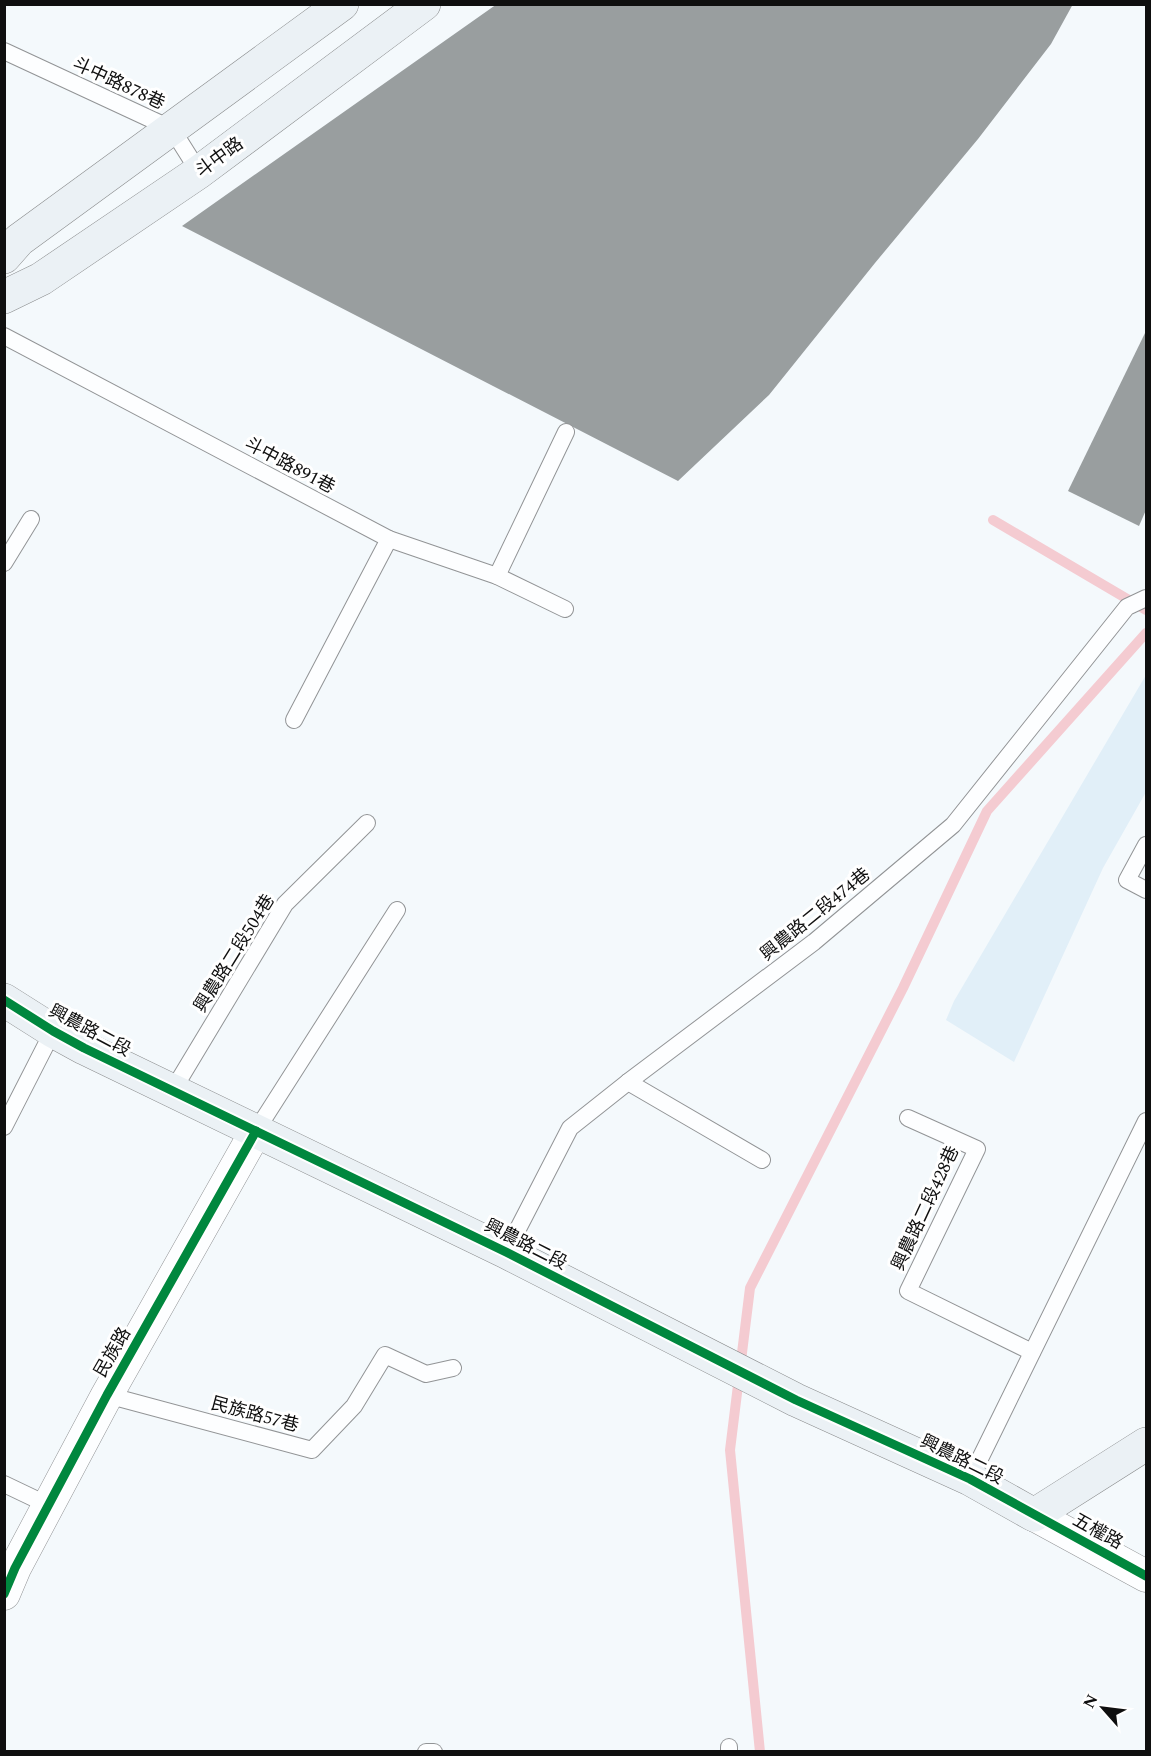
<svg xmlns="http://www.w3.org/2000/svg" width="1151" height="1756" font-family="Spectral,'Noto Sans TC',serif">
	<style>
		.farmland { fill: #e1eff8 }
		.lines { fill: none; stroke-linecap: round; stroke-linejoin: round }
		.stream { stroke: #f4cbd1; stroke-width: 10 }
		.building { fill: #999e9f }
		.lane-casing { stroke: #929496; stroke-width: 18 }
		.street-casing { stroke: #929496; stroke-width: 33 }
		.secondary-casing { stroke: #898b8c; stroke-width: 34 }
		.lane { stroke: #fdfeff; stroke-width: 16 }
		.street { stroke: #fdfeff; stroke-width: 32 }
		.secondary { stroke: #ebf1f5; stroke-width: 33 }
		.cycleway-casing { stroke: #fff; stroke-width: 13 }
		.cycleway { stroke: #00873e; stroke-width: 9 }
		.labels { text-anchor: middle; stroke-width: 6; stroke-linejoin: round; paint-order: stroke }
		.street-label { font-size: 18px; fill: #0f0f0f; stroke: #fff }
	</style>
	<rect width="100%" height="100%" fill="#f4f9fc"/>
	<polygon class="farmland" points="1146,675 1146,792 1103,868 1014,1062 946,1020 954,1001"/>
	<g class="lines">
		<g class="stream">
			<polyline points="993,520 1146,610"/>
			<polyline points="760,1752 730,1450 750,1288 903,988 987,811 1146,633"/>
		</g>
	</g>
	<g class="building">
		<polygon points="497,4 1073,4 1051,44 978,139 875,263 769,395 678,481 182,226"/>
		<polygon points="1146,331 1146,510 1139,526 1068,491"/>
	</g>
	<g class="lines">
		<defs>
			<g id="lane">
				<polyline points="4,51 172,129 199,172"/>
				<polyline points="4,336 389,539 497,576 565,609"/>
				<polyline points="4,563 31,519"/>
				<polyline points="497,576 566,432"/>
				<polyline points="294,720 389,539"/>
				<polyline points="1146,845 1127,880 1146,890"/>
				<polyline points="628,1082 762,1160"/>
				<polyline points="173,1090 285,904 367,823"/>
				<polyline points="908,1118 977,1149 908,1291 1032,1352"/>
				<polyline points="4,1127 53,1031"/>
				<polyline points="256,1131 397,910"/>
				<polyline points="506,1252 570,1128 628,1082 814,942 953,825 1127,607 1146,598"/>
				<polyline points="107,1395 312,1450 354,1406 385,1355 426,1374 453,1368"/>
				<polyline points="970,1479 1146,1121"/>
				<polyline points="4,1484 48,1505"/>
				<polyline points="426,1752 434,1752"/>
				<polyline points="729,1752 729,1747"/>
			</g>
			<g id="street">
				<polyline points="1034,1515 1146,1576"/>
				<polyline points="4,1594 15,1568 107,1395 256,1131"/>
			</g>
			<g id="secondary">
				<polyline points="4,257 19,240 342,4"/>
				<polyline points="4,297 41,279 199,172 424,4"/>
				<polyline points="4,1000 53,1031 84,1048 506,1252 796,1400 970,1479 1034,1515 1146,1444"/>
			</g>
		</defs>
		<use href="#lane" class="lane-casing"/>
		<use href="#street" class="street-casing"/>
		<use href="#secondary" class="secondary-casing"/>
		<use href="#lane" class="lane"/>
		<use href="#street" class="street"/>
		<use href="#secondary" class="secondary"/>
		<defs>
			<g id="cycleway">
				<polyline points="4,1000 53,1031 84,1048 506,1252 796,1400 970,1479 1146,1576"/>
				<polyline points="4,1594 15,1568 107,1395 256,1131"/>
			</g>
		</defs>
		<use href="#cycleway" class="cycleway-casing"/>
		<use href="#cycleway" class="cycleway"/>
	</g>
	<g class="labels">
		<g class="street-label">
			<text transform="translate(119 83) rotate(25)" y="6">斗中路878巷</text>
			<text transform="translate(219 157) rotate(-36)" y="6">斗中路</text>
			<text transform="translate(290 465) rotate(28)" y="6">斗中路891巷</text>
			<text transform="translate(815 914) rotate(-39)" y="6">興農路二段474巷</text>
			<text transform="translate(234 953) rotate(-58)" y="6">興農路二段504巷</text>
			<text transform="translate(90 1030) rotate(28)" y="6">興農路二段</text>
			<text transform="translate(925 1208) rotate(-65)" y="6">興農路二段428巷</text>
			<text transform="translate(526 1244) rotate(27)" y="6">興農路二段</text>
			<text transform="translate(112 1352) rotate(-60)" y="6">民族路</text>
			<text transform="translate(255 1414) rotate(15)" y="6">民族路57巷</text>
			<text transform="translate(962 1459) rotate(26)" y="6">興農路二段</text>
			<text transform="translate(1098 1531) rotate(29)" y="6">五權路</text>
		</g>
	</g>
	<rect width="1151" height="1756" fill="none" stroke="#0f0f0f" stroke-width="12"/>
	<g transform="translate(1103 1708) rotate(298)" stroke="#ffffff" stroke-width="4.5" paint-order="stroke">
	<path d="M0-4.5L10 22L0 15L-10 22Z" fill="#0f0f0f"/>
	<text y="-9" font-size="16" font-weight="bold" text-anchor="middle" fill="#0f0f0f">N</text>
	</g>
</svg>
